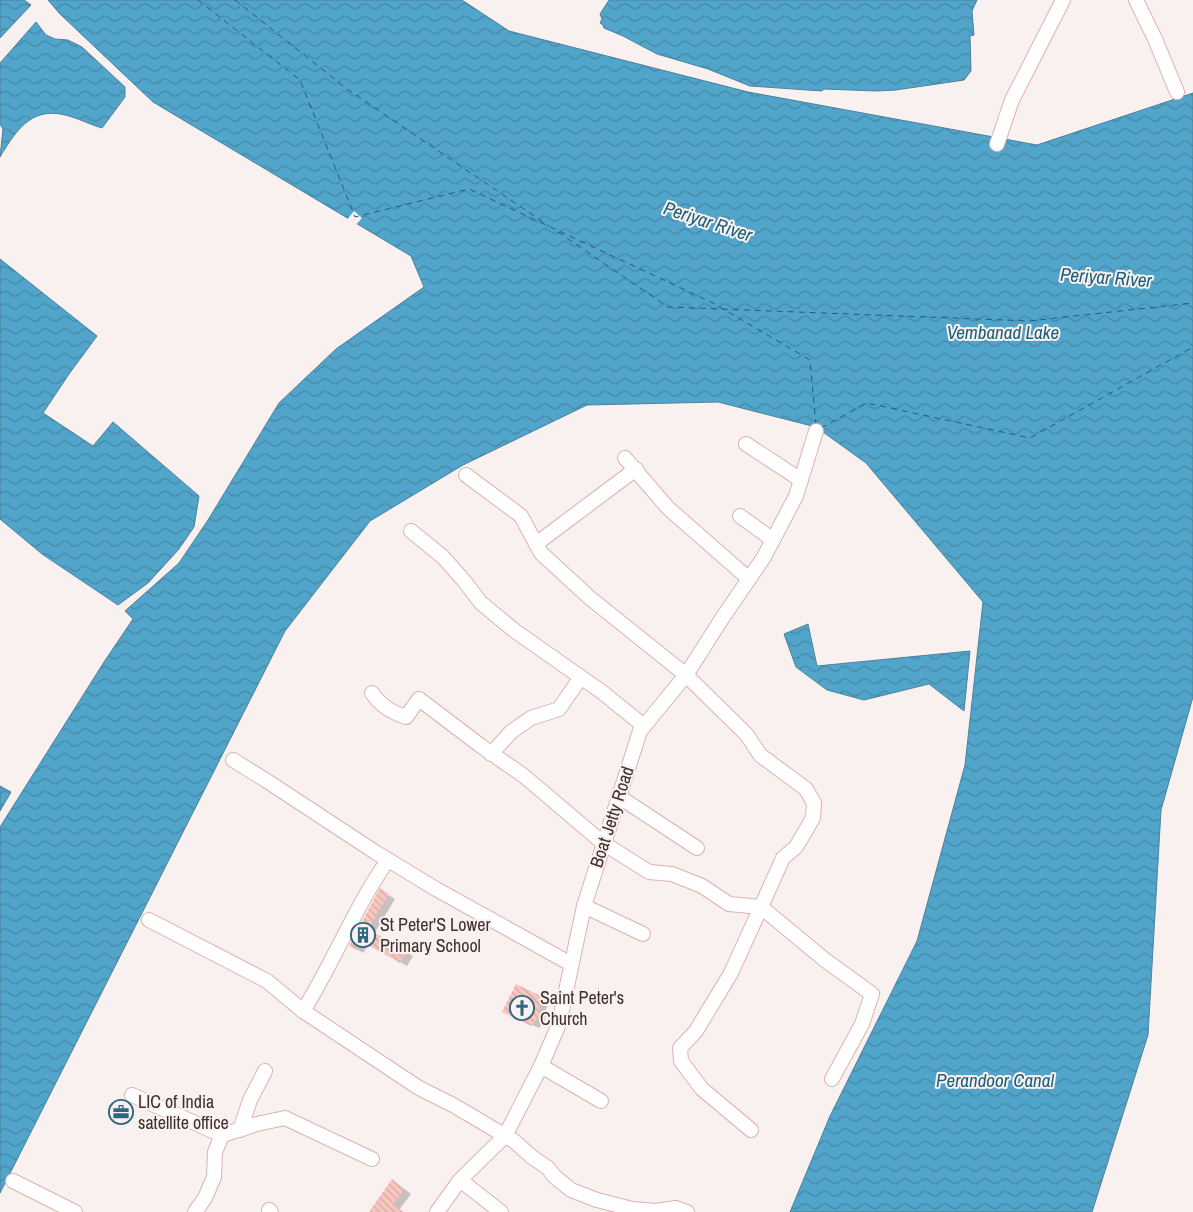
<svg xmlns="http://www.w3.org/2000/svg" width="1193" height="1212" font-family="'Archivo Narrow',sans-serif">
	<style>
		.water { fill: url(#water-waves); stroke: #4c829b }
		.pier { fill: #f9f1f0 }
		.shadow { fill: #0003 }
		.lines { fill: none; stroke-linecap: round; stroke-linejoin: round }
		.ferry { stroke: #1d5f78; stroke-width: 1; stroke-dasharray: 6 5; stroke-linecap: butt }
		.building { fill: url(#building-back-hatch) }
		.minor-casing { stroke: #dbb3ae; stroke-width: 16 }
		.minor { stroke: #fff; stroke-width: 14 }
		.labels { text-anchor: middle; stroke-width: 4; stroke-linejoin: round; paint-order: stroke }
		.street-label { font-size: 18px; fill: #3f2f2d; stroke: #f9f1f0 }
		.poi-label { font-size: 18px; fill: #3f2f2d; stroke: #f9f1f0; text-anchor: start }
		.water-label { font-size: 19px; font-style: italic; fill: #1d5f78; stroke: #f9f1f0 }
	</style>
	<defs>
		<pattern id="water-waves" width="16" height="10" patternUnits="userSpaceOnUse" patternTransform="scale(1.25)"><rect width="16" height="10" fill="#51a5ca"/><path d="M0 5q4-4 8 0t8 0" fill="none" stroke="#4587a4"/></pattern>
		<pattern id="building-back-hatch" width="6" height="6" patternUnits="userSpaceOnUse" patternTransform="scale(1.25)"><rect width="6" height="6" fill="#f8c6bf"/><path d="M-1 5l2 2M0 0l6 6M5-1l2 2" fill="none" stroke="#d6aaa4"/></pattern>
	</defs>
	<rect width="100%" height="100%" fill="#f9f1f0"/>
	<g class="water">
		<polygon points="0,0 24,0 31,5 0,38"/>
		<polygon points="48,0 462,0 509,31 748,92 1037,145 1193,93 1193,697 1161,810 1148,1035 1092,1212 790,1212 830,1116 917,941 965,765 983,602 866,463 816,427 718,402 587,405 463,465 370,521 285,631 0,1193 0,827 104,662 133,619 125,611 179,563 208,520 279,403 336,349 424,287 411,256 153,102 60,14"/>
		<polygon points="609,0 977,0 972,11 974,35 970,36 971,71 964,80 896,90 877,91 824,89 822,91 750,86 708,69 657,54 623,36 604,28 603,25 600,23 602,19 600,14"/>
		<path d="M36 22 46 35 55 39 68 40 82 47 125 87V97L102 128C91 125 82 120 72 117 34 104 18 127 0 157L3 129 0 124V63Z"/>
		<polygon points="0,259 97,336 69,374 43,413 93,446 113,422 199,496 194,527 179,549 148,583 118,605 42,554 0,519"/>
		<polygon points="808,624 817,666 970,651 964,711 929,684 864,700 827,690 796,667 784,634"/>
		<polygon points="0,786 11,792 0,811"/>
	</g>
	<polygon class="pier" points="354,211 362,218 355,226 346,221"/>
	<g class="shadow">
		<polygon points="380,890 395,899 374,934 413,956 407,966 369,944 363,953 350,945"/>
		<polygon points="542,998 549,1002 546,1009 545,1021 539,1028 510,1016"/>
		<polygon points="399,1185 411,1194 399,1210 403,1212 371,1212"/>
	</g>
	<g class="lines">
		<g class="ferry">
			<polyline points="198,0 300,80 355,217 469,189 713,303 810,360 816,425"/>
			<polyline points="235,0 347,89 549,226"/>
			<polyline points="558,232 668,307 1029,321 1193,303"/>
			<polyline points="821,428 867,403 1030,438 1193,347"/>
		</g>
	</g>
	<g class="building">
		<polygon points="380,888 389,894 368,929 407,951 400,963 361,941 356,950 349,946"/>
		<polygon points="516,984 543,997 540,1004 539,1017 531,1026 502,1012"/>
		<polygon points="392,1179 404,1189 393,1205 404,1212 369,1212"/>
	</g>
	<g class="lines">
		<defs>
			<g id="minor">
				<polyline points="1136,0 1155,39 1177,92"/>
				<polyline points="997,144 1012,100 1063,0"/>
				<polyline points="746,444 801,480"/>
				<polyline points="625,458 668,508 749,579"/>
				<polyline points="466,475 521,516 541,553 590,598 686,675 747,735 760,755 806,789 814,803 813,818 796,847 783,858 761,907 825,960 872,994 862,1024 832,1079"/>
				<polyline points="740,516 773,540"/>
				<polyline points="411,531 443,557 465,582 481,603 515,631 602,692 644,726"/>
				<polyline points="536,544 636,469"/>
				<path d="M372 693C381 706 391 712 406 717L419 699 481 746 524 776 603 843 649 872 672 874 702 886 729 904 761 907 731 973 696 1031 680 1048 681 1061 702 1089 751 1130"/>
				<polyline points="491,754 511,732 531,718 559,709 581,677"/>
				<polyline points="233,760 267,781 375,852 436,889 571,964"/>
				<polyline points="618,796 697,848"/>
				<polyline points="584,906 643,934"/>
				<polyline points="149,920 267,981 303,1011 419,1088 453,1105 514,1141 532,1157 548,1168 554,1176 571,1190 597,1200 632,1209 656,1211 676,1208 687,1212"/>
				<path d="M303 1011C334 962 354 908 388 860"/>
				<polyline points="541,1066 601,1101"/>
				<polyline points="132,1095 222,1135 215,1152 214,1177 205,1198 195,1212"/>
				<polyline points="240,1130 250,1100 265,1071"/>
				<polyline points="222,1135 257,1124 285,1118 372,1159"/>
				<polyline points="460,1180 501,1212"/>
				<polyline points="13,1181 75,1212"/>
				<polyline points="269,1210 271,1212"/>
				<polyline points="437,1212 460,1180 505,1136 541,1066 559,1024 584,906 640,731 686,675 723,617 764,557 796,496 816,431"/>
			</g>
		</defs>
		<use href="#minor" class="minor-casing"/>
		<use href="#minor" class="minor"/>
	</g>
	<defs>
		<symbol id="building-ring" viewBox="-11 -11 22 22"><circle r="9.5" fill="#f9f1f0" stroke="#2d6880" stroke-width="1.5"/><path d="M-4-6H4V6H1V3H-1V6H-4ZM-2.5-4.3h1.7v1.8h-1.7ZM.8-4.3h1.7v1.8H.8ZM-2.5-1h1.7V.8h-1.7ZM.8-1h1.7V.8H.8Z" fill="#2d6880"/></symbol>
		<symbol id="church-ring" viewBox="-11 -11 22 22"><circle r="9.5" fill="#f9f1f0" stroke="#2d6880" stroke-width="1.5"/><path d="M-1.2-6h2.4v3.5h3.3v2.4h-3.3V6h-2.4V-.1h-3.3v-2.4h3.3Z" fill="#2d6880"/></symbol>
		<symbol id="office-ring" viewBox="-11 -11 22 22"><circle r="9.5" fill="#f9f1f0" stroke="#2d6880" stroke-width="1.5"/><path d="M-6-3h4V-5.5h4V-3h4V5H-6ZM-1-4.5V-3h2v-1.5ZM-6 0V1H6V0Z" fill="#2d6880"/></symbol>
	</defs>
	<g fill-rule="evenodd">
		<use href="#building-ring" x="349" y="921" width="28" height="28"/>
		<use href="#church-ring" x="508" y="994" width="28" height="28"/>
		<use href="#office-ring" x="107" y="1098" width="28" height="28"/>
	</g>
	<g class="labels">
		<g class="street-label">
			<text transform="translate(612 817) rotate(-72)" y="6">Boat Jetty Road</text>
		</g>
		<g class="poi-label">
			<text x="380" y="931">St Peter'S Lower<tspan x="380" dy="21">Primary School</tspan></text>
			<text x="540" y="1004">Saint Peter's<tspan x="540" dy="21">Church</tspan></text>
			<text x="138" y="1108">LIC of India<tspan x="138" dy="21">satellite office</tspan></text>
		</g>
		<g class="water-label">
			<text transform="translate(708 221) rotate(18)" y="7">Periyar River</text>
			<text transform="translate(1106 277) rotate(4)" y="7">Periyar River</text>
			<text x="1003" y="339">Vembanad Lake</text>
			<text x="995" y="1087">Perandoor Canal</text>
		</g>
	</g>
</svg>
